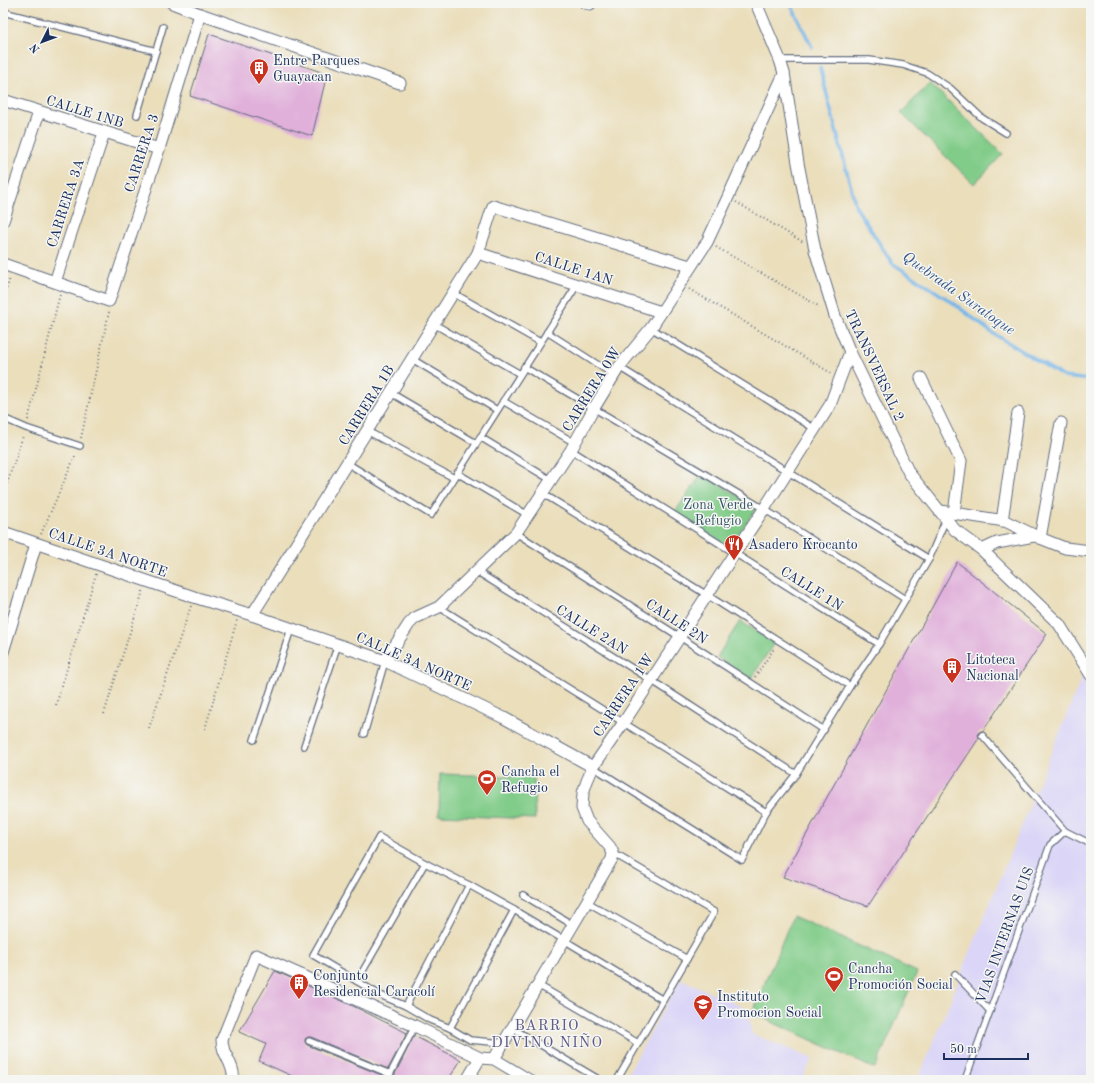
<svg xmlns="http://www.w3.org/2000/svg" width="1094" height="1083" font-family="'Old Standard TT',serif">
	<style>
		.built { fill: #dbd6f7 }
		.green { fill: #81cc89; stroke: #4e7e74 }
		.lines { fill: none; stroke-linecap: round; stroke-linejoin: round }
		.stream { stroke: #75b5e9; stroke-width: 3.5 }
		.building { fill: #e0afda }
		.service-casing { stroke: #636c7f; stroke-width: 8 }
		.minor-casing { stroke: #636c7f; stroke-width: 13 }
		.path { stroke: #636c7f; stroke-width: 2; stroke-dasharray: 1 3; stroke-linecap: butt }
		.service { stroke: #fff; stroke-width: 5.5 }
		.minor { stroke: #fff; stroke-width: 11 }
		.labels { text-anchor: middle; stroke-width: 3; stroke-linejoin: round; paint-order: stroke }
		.poi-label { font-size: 14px; fill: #1b2f5e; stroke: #f6f6f2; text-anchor: start }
		.street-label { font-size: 14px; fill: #1b2f5e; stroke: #f6f6f2 }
		.park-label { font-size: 14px; fill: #345669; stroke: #f6f6f2 }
		.water-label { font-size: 15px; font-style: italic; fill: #365788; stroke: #f6f6f2 }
		.neighbourhood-label { font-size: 15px; letter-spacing: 1px; fill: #605c89; stroke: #f6f6f2 }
	</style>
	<rect width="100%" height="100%" fill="#f6f6f2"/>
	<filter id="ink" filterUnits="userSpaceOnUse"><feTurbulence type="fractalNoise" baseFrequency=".025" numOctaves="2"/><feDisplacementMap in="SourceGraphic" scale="8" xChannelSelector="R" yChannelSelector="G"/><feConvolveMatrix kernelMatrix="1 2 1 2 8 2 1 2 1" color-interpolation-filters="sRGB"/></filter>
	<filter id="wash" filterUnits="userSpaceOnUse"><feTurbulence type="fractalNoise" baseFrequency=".012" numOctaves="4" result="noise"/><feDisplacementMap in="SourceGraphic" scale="16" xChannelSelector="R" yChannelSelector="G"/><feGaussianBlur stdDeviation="0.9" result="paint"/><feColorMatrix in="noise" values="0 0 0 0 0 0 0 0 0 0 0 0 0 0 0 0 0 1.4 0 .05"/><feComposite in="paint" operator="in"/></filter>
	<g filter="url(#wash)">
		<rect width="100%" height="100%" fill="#eadebb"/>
		<g class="built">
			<polygon points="1082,677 1091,693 1091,1080 918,1080"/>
			<polygon points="681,979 747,1009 752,1034 813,1059 801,1080 624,1080"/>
		</g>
		<g class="green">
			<polygon points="930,83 1003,154 974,184 901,113"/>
			<polygon points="702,474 757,507 729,548 674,513"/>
			<polygon points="740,621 774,643 751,679 717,657"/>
			<polygon points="440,774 534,777 535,819 439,815"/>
			<polygon points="793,916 917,972 875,1069 752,1013"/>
		</g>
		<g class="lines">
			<g class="stream">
				<polyline points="790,3 812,47"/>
				<polyline points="820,68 856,207 892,263 952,302 991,332 1064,377 1091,380"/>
			</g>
		</g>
		<g id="blocks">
			<g class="building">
				<polygon points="209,34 327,74 312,136 190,96"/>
				<polygon points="957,562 1047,634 983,731 981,731 978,733 979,738 868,906 783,877"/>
				<polygon points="275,971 349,1004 407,1033 388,1069 311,1037 308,1037 305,1039 305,1042 307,1045 384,1076 383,1080 301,1080 259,1061 266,1044 239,1032"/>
				<polygon points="414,1036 461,1060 448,1080 392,1080"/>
			</g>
		</g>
	</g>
	<g filter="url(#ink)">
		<use href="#blocks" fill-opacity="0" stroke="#636c7f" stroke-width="1"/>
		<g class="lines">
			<defs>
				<g id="service">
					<polyline points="3,12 156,51"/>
					<polyline points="780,60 869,60 903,65 927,73 950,88 982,118 1006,133"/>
					<polyline points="137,115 163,27"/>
					<polyline points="453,293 540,342"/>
					<polyline points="434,324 520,374"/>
					<polyline points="651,328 815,429"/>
					<polyline points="547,332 614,375"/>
					<polyline points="412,359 497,410"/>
					<polyline points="524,367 764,509 905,599"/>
					<polyline points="619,367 929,559"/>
					<polyline points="391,393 476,443"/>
					<polyline points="503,401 575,443"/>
					<polyline points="3,418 26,428 80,446"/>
					<polyline points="367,431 454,478"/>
					<polyline points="480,437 551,480"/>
					<polyline points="571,450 879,644"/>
					<polyline points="347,463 431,515 577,285"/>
					<polyline points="457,473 528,515"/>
					<polyline points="542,493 707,595 850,686"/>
					<polyline points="516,533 680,637 824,730"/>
					<polyline points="476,571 651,680 796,774"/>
					<polyline points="439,607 766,812"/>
					<polyline points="364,734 385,661"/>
					<polyline points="982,735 1065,831"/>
					<polyline points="254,740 291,629"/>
					<polyline points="304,746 338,644"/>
					<polyline points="593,767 742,860 766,812 796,774 850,686 879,644 929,559 946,519"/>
					<polyline points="613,859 618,856 714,912 617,1080"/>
					<polyline points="523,895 573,925"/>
					<polyline points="587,902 687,959"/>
					<polyline points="955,974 990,1011"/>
					<polyline points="357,981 425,863"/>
					<polyline points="538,985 638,1043"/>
					<polyline points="406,1006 469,885"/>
					<polyline points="450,1028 514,910"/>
					<polyline points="512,1028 600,1080"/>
					<polyline points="309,1041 390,1074"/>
					<polyline points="503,1043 470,1040 450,1028 430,1020 406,1006 380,995 313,955 379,837 425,863 469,885 514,910 564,940 663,1000"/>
					<polyline points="387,1080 415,1026"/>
					<polyline points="965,1080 1050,845 1065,831 1091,844"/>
				</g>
				<g id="minor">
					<polyline points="172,3 200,14 400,83"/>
					<polyline points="585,3 590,4"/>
					<polyline points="756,3 780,60 784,73 798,163 815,250 835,316 850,352 909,473 955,530 982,550 1059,624 1091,675"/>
					<polyline points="3,100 159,149"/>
					<polyline points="3,221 39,112"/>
					<polyline points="478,253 661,312"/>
					<polyline points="3,264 109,301 159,149 200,14"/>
					<polyline points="55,282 104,133"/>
					<polyline points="921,378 961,461 954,513"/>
					<polyline points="940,511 1005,521 1040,538 1065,548 1091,551"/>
					<polyline points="1002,521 1018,413"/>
					<polyline points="3,532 194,597 252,615 385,661 504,718 593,767"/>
					<polyline points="1040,538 1061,423"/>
					<polyline points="982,550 997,543 1034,536"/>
					<polyline points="252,615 478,253 493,206 690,266"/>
					<polyline points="3,652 36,544"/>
					<polyline points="385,661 409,624 415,618 439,607 516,533 571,450 594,408 619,367 651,328 707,242 728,197 784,74"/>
					<polyline points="494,1059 612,859 613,853 610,847 587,821 582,808 583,793 587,781 593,767 624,722 734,554 764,509 830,405 850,352"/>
					<path d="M233 1080C235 1070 228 1060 224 1051 223 1047 222 1044 222 1040L256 955 415 1026 480 1058 494 1059 529 1080"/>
					<polyline points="467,1080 480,1058"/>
				</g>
			</defs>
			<use href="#service" class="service-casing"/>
			<use href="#minor" class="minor-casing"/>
			<g class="path">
				<polyline points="736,202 803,242"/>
				<polyline points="716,247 820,307"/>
				<polyline points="689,289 831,373"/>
				<polyline points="3,300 10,278"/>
				<polyline points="28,420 60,294"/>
				<polyline points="81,438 109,312"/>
				<polyline points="3,495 23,436"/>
				<polyline points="41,534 76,454"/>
				<polyline points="755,677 775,647"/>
				<polyline points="56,705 96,574"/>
				<polyline points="104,714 143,591"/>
				<polyline points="149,728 191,606"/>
				<polyline points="205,729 237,620"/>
			</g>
			<use href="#service" class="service"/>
			<use href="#minor" class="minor"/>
		</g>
	</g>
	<defs>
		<symbol id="building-pin" viewBox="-11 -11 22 30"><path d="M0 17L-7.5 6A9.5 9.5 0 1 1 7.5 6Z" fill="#c8321e" stroke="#f6f6f2"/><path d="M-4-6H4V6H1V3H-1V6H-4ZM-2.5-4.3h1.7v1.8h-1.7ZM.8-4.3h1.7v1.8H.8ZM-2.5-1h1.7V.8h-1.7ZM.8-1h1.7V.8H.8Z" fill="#fff"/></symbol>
		<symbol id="restaurant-pin" viewBox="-11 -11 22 30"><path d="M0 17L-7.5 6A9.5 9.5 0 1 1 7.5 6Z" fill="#c8321e" stroke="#f6f6f2"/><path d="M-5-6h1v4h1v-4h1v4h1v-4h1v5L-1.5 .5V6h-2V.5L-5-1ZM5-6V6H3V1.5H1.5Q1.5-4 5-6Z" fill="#fff"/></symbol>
		<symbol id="stadium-pin" viewBox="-11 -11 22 30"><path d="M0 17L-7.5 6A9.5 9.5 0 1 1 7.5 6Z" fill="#c8321e" stroke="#f6f6f2"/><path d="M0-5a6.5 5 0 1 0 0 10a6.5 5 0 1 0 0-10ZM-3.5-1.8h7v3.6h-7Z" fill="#fff"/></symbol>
		<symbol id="school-pin" viewBox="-11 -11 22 30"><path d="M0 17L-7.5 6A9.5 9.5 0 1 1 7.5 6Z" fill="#c8321e" stroke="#f6f6f2"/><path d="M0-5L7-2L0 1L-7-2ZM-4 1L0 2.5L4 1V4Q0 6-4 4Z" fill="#fff"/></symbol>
	</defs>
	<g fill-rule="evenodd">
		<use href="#building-pin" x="248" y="57" width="22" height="30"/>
		<use href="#restaurant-pin" x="723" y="533" width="22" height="30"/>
		<use href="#building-pin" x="941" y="656" width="22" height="30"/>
		<use href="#stadium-pin" x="476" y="768" width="22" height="30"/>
		<use href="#stadium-pin" x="823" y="965" width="22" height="30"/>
		<use href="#building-pin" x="288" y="972" width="22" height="30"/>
		<use href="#school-pin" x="692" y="993" width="22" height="30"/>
	</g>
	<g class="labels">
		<g class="poi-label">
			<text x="273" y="65">Entre Parques<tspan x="273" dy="16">Guayacan</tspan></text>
			<text x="748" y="549">Asadero Krocanto</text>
			<text x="966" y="664">Litoteca<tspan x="966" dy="16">Nacional</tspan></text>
			<text x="501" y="776">Cancha el<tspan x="501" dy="16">Refugio</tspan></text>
			<text x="848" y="973">Cancha<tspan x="848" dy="16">Promoción Social</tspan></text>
			<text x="313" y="980">Conjunto<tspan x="313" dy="16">Residencial Caracolí</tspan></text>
			<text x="717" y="1001">Instituto<tspan x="717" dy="16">Promocion Social</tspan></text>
		</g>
		<g class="street-label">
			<text transform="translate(85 111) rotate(17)" y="5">CALLE 1NB</text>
			<text transform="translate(141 153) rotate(-72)" y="5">CARRERA 3</text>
			<text transform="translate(65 203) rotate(-72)" y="5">CARRERA 3A</text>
			<text transform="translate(574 268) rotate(18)" y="5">CALLE 1AN</text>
			<text transform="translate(875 365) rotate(65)" y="5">TRANSVERSAL 2</text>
			<text transform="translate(591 389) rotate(-58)" y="5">CARRERA 0W</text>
			<text transform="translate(366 405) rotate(-58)" y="5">CARRERA 1B</text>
			<text transform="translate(108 552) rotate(19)" y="5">CALLE 3A NORTE</text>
			<text transform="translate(812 588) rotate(32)" y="5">CALLE 1N</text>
			<text transform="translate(677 621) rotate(33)" y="5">CALLE 2N</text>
			<text transform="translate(592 629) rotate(32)" y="5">CALLE 2AN</text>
			<text transform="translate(414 661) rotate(24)" y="5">CALLE 3A NORTE</text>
			<text transform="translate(623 695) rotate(-56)" y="5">CARRERA 1W</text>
			<text transform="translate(1004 935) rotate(-70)" y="5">VIAS INTERNAS UIS</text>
		</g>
		<g class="park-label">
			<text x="718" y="509">Zona Verde<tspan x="718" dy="16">Refugio</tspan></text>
		</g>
		<g class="water-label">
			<text transform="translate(959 293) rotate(35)" y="5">Quebrada Suratoque</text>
		</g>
		<g class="neighbourhood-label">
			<text x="547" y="1030">BARRIO<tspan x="547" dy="17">DIVINO NIÑO</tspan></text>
		</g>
	</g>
	<rect width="1094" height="1083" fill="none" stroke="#f6f6f2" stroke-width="16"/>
	<g transform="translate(42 42) rotate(228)" stroke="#f6f6f2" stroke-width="3" paint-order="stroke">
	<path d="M0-3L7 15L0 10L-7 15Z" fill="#1b2f5e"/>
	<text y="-6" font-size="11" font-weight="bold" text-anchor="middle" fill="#1b2f5e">N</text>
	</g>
	<path d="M944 1053v6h84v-6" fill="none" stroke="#1b2f5e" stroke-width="2"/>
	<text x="950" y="1053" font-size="12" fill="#1b2f5e" stroke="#f6f6f2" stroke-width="3" paint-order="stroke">50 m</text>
</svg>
